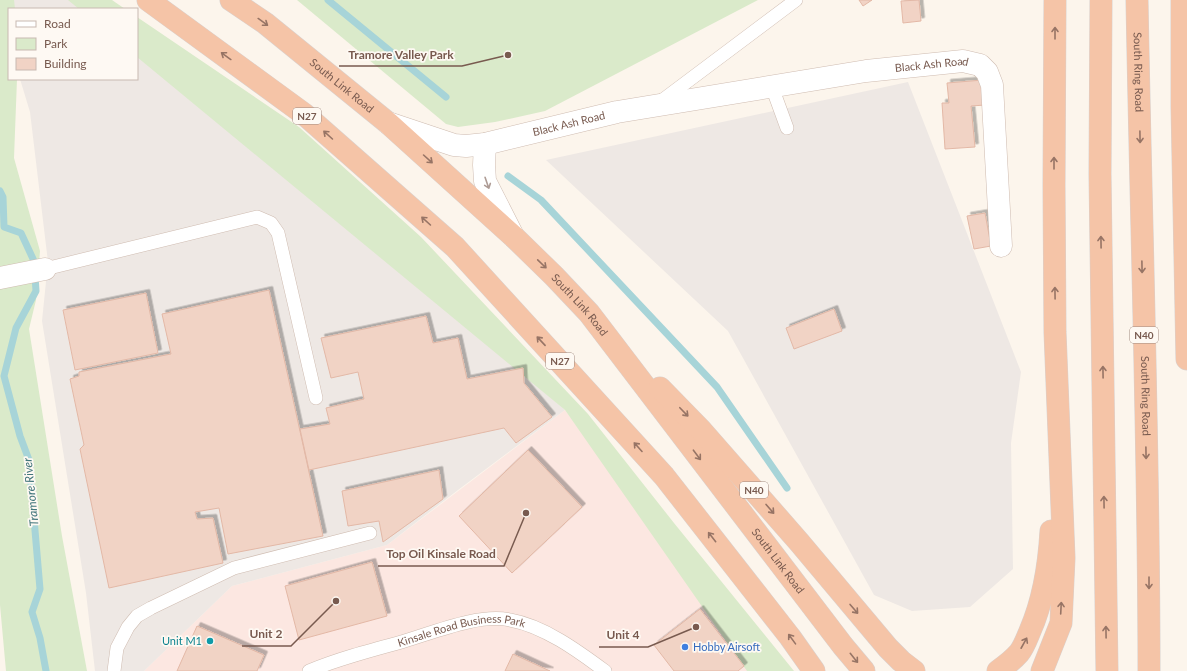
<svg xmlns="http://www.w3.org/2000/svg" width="1187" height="671" font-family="Lato,sans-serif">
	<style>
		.commercial { fill: #fce7e1 }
		.industrial { fill: #eee8e4 }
		.green { fill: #daeaca }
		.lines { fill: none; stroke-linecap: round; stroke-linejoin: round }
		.stream { stroke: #a7d4d8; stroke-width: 7 }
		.building { fill: #f1d3c5; stroke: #e3b8a6; filter: url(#shadow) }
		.service-casing { stroke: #cfbcb1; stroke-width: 14 }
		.minor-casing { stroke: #cfbcb1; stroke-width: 23 }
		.trunk-casing { stroke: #d9d1ce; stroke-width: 23 }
		.service { stroke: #fff; stroke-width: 13 }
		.minor { stroke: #fff; stroke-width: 22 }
		.trunk { stroke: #f5c4a7; stroke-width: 22 }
		.oneway { stroke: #977465 }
		.oneway2 { stroke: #ae9c95 }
		.culture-dot { fill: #0f9aa8; stroke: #fef9f3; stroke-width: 1.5 }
		.shop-dot { fill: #3f7fe0; stroke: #fef9f3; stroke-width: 1.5 }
		.labels { text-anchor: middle; stroke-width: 3.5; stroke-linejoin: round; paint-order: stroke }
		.shield { fill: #fef9f3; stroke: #a08a80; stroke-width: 1 }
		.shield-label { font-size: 10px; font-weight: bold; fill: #785a4f }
		.street-label { font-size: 11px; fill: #785a4f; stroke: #fef9f3 }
		.culture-label { font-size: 11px; fill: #0d838f; stroke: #fef9f3; text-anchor: end }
		.shop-label { font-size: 11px; fill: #366cbe; stroke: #fef9f3; text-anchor: start }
		.water-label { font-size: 12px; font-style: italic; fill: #42767c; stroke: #fef9f3 }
		.leader { fill: none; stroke: #785a4f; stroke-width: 1.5 }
		.callout-dot { fill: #785a4f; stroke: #fef9f3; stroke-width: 1.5 }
		.callout-label { font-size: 12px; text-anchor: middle; font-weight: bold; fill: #785a4f; stroke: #fef9f3; stroke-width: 3.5; stroke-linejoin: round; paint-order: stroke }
	</style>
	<defs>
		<filter id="shadow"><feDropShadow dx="3.5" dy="-3.5" stdDeviation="0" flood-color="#0004"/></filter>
	</defs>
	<rect width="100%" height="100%" fill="#fcf5ec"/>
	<polygon class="commercial" points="565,410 758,671 144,671 232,586 387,545"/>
	<g class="industrial">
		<polygon points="11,0 79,0 92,9 12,9"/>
		<polygon points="137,40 565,410 458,490 387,545 232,586 144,671 95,671 86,593 42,321 48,262 30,112 20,79 137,79"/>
		<polygon points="908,82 1021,372 1011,443 1013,569 970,607 912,611 874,595 728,331 546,160"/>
	</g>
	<g class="green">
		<polygon points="0,0 14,0 15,9 9,9 9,79 17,79 14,158 40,251 36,300 29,329 62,536 87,671 6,671 0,605"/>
		<polygon points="68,0 112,0 125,9 79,9"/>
		<polygon points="297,0 758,0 545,111 495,122 458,127 446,124"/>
		<polygon points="137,17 299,127 421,237 588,414 674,523 794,671 747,671 565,410 137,57"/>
	</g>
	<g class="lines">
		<g class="stream">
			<polyline points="328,0 446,97"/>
			<polyline points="508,176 541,200 717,387 787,488"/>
			<polyline points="0,191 3,197 4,227 21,233 34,261 36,291 16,328 4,376 20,436 29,460 40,589 32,612 40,638 46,671"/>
		</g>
	</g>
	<g class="building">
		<polygon points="859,0 872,0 863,6"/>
		<polygon points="919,0 921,21 903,23 901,1"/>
		<polygon points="983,80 985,105 971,106 975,147 945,149 942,103 949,103 947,83"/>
		<polygon points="985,213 991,246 974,249 967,216"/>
		<polygon points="269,290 323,536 228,554 219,508 195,512 197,519 213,518 223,563 109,588 80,449 84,445 70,379 79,376 79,372 171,354 162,314"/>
		<polygon points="146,293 158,353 75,370 63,310"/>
		<polygon points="834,309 842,331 794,349 786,328"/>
		<polygon points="426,316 433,343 458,338 467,379 523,368 524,383 552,417 516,443 504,428 309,470 300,429 330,424 326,408 364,399 358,372 331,378 321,338"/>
		<polygon points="528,450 582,507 512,573 459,516"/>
		<polygon points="439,470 443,499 383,542 379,521 348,526 342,491"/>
		<polygon points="372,562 387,616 299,640 285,586"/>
		<polygon points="700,609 744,666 738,671 674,671 654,645"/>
		<polygon points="197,626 264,655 257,671 177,671"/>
		<polygon points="513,654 550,671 505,671"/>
	</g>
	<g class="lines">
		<defs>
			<g id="service">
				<polyline points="772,87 787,128"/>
				<polyline points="660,102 796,0"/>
				<polyline points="45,269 257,217 271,223 278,233 316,398"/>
				<polyline points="114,671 117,648 128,627 137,616 151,608 234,568 370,533"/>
				<path id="s1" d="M309 671C338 659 368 651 398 643 430 634 478 613 510 620 544 626 578 651 605 671"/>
			</g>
			<g id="minor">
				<path id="s2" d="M388 123 454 145 466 146 485 144 617 112 866 71 963 61 980 65 987 72 992 85 1001 246"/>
				<polyline points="485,144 484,165 485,181 513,236"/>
				<polyline points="0,278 45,269"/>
			</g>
			<g id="trunk">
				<polyline points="148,0 304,114 455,247 664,476 790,637 814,671"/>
				<path id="s3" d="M231 0 265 23 388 123 514 237 554 276 589 313 843 646 864 671"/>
				<polyline points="1101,0 1100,174 1107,671"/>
				<path id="s4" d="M1137 0C1141 224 1149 447 1149 671"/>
				<polyline points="1182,0 1182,106 1187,359"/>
				<polyline points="660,388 701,430 799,542 888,648 901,661 914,671"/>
				<path d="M998 671C1005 666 1013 660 1019 653 1024 647 1027 638 1030 631 1044 599 1049 566 1051 531"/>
				<polyline points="1042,671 1061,623 1064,558 1055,332 1054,185 1055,0"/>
			</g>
		</defs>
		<use href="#service" class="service-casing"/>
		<use href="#minor" class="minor-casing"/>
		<use href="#trunk" class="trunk-casing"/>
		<use href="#service" class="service"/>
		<use href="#minor" class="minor"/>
		<use href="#trunk" class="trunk"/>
	</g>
	<defs><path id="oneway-shaft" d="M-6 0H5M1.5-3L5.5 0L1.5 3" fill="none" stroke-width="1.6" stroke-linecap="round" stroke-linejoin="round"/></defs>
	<g class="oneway">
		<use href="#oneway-shaft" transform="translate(263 22) rotate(36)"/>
		<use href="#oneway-shaft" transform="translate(1055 33) rotate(-90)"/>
		<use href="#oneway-shaft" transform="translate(226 56) rotate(-144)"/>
		<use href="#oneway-shaft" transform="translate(328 135) rotate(-138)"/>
		<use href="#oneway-shaft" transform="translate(1140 137) rotate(89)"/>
		<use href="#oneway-shaft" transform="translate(428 159) rotate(42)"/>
		<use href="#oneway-shaft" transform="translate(1054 163) rotate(-90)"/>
		<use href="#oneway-shaft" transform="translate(426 221) rotate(-138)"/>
		<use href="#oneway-shaft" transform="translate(1101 242) rotate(-91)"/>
		<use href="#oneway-shaft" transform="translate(542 264) rotate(44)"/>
		<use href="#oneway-shaft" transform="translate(1142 267) rotate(89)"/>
		<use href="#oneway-shaft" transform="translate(1055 293) rotate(-91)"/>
		<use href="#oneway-shaft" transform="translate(541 341) rotate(-133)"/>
		<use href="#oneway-shaft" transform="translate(1103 372) rotate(-91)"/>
		<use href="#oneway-shaft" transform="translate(684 412) rotate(46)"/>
		<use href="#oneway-shaft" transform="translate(638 447) rotate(-132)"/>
		<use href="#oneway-shaft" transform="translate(1146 453) rotate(89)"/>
		<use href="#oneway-shaft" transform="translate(697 455) rotate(53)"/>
		<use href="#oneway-shaft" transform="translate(1104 502) rotate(-91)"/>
		<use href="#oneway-shaft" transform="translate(770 509) rotate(49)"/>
		<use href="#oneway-shaft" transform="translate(712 537) rotate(-128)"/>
		<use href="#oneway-shaft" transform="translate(1149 583) rotate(90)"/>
		<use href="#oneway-shaft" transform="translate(1061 608) rotate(-87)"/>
		<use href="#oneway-shaft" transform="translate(854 609) rotate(49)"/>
		<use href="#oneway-shaft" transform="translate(1106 632) rotate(-91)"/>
		<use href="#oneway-shaft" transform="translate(792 639) rotate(-126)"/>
		<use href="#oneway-shaft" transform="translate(1024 643) rotate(-61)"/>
		<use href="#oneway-shaft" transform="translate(854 658) rotate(51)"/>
	</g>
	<use class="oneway2" href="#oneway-shaft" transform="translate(487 183) rotate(71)"/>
	<circle class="culture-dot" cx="210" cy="641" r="4"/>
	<circle class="shop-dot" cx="685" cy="647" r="4"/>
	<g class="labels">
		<g class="shield">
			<rect x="293" y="108" width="28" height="16" rx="3"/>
			<rect x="1130" y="327" width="28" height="16" rx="3"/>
			<rect x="546" y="353" width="28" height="16" rx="3"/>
			<rect x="740" y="482" width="28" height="16" rx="3"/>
		</g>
		<g class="shield-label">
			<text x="307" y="120">N27</text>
			<text x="1144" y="339">N40</text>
			<text x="560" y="365">N27</text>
			<text x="754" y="494">N40</text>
		</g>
		<g class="street-label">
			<text dy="4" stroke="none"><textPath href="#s2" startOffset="555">Black Ash Road</textPath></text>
			<text dy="4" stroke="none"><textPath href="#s4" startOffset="72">South Ring Road</textPath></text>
			<text dy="4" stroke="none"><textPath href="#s3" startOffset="140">South Link Road</textPath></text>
			<text dy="4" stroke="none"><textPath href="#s2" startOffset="187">Black Ash Road</textPath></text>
			<text dy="4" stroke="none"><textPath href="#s3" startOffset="464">South Link Road</textPath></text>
			<text dy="4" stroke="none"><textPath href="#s4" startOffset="396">South Ring Road</textPath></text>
			<text dy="4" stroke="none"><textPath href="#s3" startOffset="788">South Link Road</textPath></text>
			<text dy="4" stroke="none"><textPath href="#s1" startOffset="159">Kinsale Road Business Park</textPath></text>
		</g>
		<g class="culture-label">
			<text x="202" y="645">Unit M1</text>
		</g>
		<g class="shop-label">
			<text x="693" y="651">Hobby Airsoft</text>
		</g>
		<g class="water-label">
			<text transform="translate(31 492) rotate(-96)" y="4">Tramore River</text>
		</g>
	</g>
	<path class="leader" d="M508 55L462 66H339M526 513L504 566H378M336 601L291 646H242M696 627L648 647H599"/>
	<g class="callout-dot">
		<circle cx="508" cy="55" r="4"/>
		<circle cx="526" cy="513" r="4"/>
		<circle cx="336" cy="601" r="4"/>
		<circle cx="696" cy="627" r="4"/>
	</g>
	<g class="callout-label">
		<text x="401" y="59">Tramore Valley Park</text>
		<text x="441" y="558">Top Oil Kinsale Road</text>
		<text x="266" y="638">Unit 2</text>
		<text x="623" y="639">Unit 4</text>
	</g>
	<rect x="8" y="8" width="130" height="72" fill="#fef9f3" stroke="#c8b9b1"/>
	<rect x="16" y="21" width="20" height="6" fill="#ffffff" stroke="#c8b9b1"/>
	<text x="44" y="28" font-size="12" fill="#785a4f">Road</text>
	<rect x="16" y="38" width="20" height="12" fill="#daeaca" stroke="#c8b9b1"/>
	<text x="44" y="48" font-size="12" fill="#785a4f">Park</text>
	<rect x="16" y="58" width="20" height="12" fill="#f1d3c5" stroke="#c8b9b1"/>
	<text x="44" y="68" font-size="12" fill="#785a4f">Building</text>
</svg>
